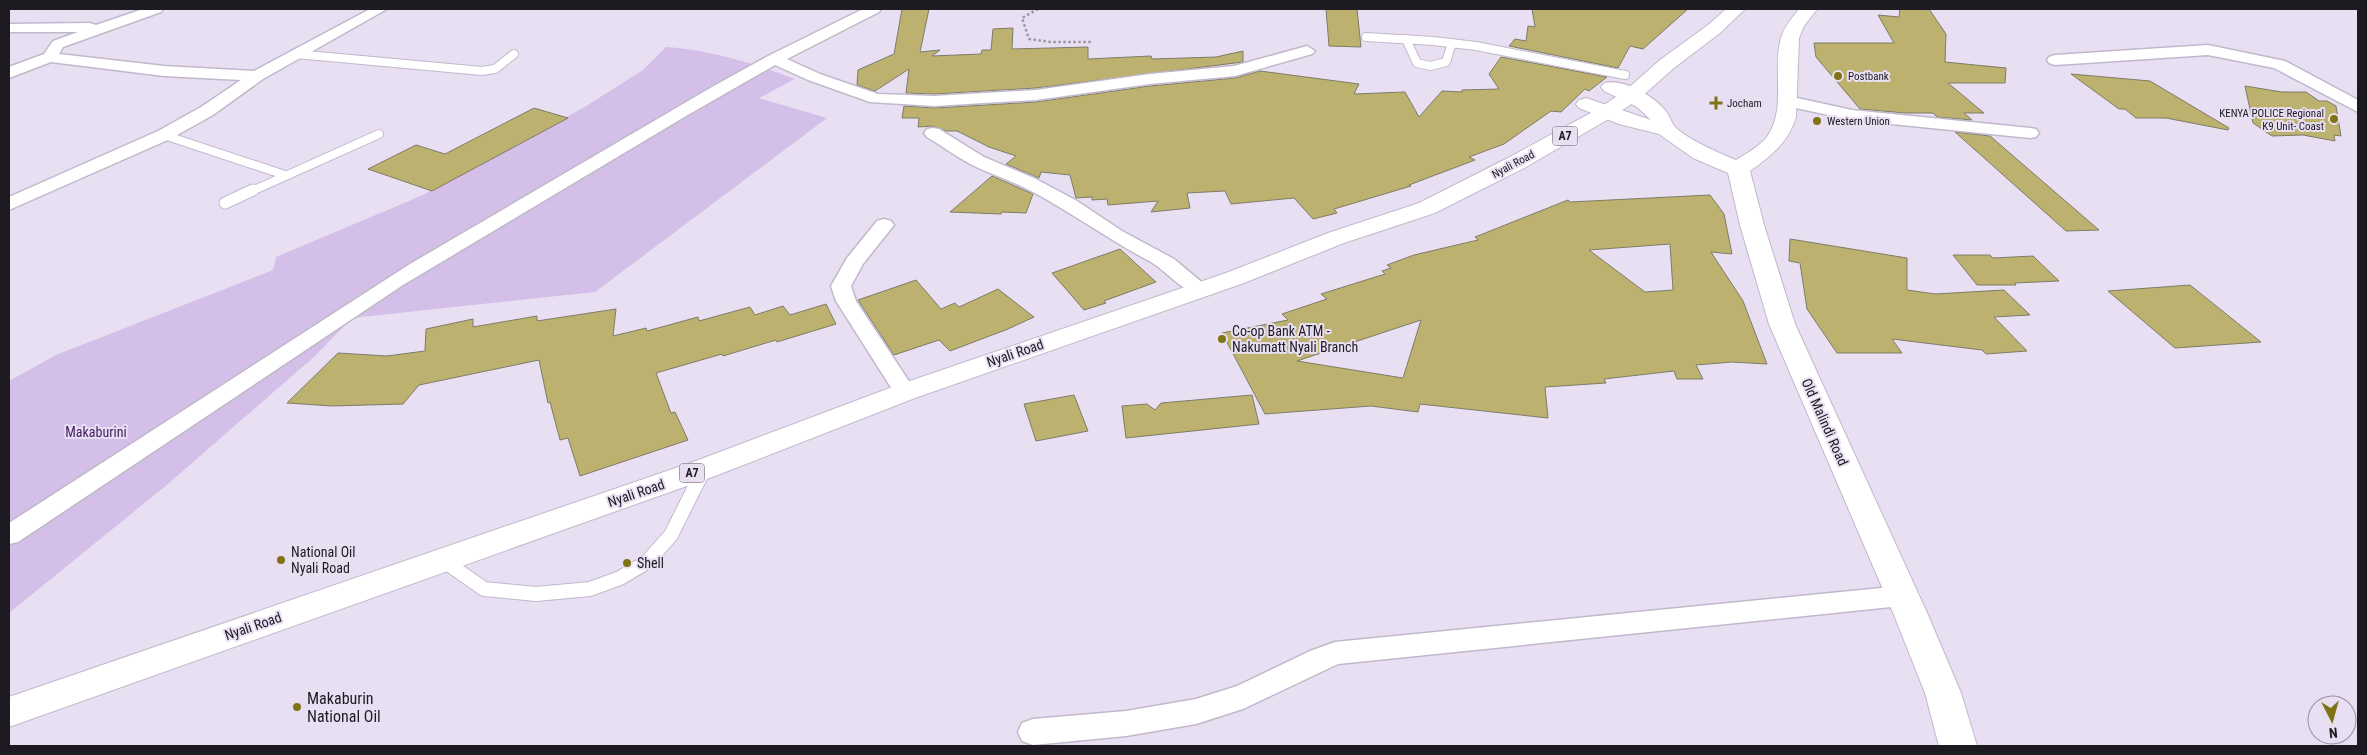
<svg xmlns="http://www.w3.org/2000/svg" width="2367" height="755" font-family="'Roboto Condensed',sans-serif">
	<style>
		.green { fill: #d3bfe7 }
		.building { fill: #bcb16e; stroke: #7e7c68; fill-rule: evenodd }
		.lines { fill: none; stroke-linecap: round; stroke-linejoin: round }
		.service-far2-casing { stroke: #c1b8cb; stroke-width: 10 }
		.service-far1-casing { stroke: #c1b8cb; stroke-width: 13 }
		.service-casing { stroke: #c1b8cb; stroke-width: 16 }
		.minor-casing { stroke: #c1b8cb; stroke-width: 3 }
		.secondary-casing { stroke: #c1b8cb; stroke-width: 2 }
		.trunk-casing { stroke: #c1b8cb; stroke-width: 2 }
		.path { stroke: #9b93a2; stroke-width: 2.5; stroke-dasharray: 2.5 2.5; stroke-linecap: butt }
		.service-far2 { stroke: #fff; stroke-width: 8 }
		.service-far1 { stroke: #fff; stroke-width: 11 }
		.service { stroke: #fff; stroke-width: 14 }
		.minor { fill: #fff; fill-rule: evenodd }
		.secondary { fill: #fff; fill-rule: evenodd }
		.trunk { fill: #fff; fill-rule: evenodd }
		.poi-dot { fill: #807314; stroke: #e9dff3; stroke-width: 2 }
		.labels { text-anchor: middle; stroke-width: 4; stroke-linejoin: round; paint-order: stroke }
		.far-poi-label { font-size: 11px; fill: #1e1a21; stroke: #e9dff3; text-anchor: start }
		.far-street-label { font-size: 11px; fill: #1e1a21; stroke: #e9dff3 }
		.shield { fill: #e9dff3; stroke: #5b5560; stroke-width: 1 }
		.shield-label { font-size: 12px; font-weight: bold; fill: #1e1a21 }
		.poi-label { font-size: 14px; fill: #1e1a21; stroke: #e9dff3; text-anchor: start }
		.street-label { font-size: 14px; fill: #1e1a21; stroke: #e9dff3 }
		.park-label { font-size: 14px; fill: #431b60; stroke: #e9dff3 }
		.near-poi-label { font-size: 16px; fill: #1e1a21; stroke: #e9dff3; text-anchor: start }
	</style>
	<rect width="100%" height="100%" fill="#e9dff3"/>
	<path class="green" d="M666 47C710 50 753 63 795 79L759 98 827 118 595 292 352 318 315 356 168 484 9 613V381L56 355 273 270 276 257 423 195 583 108 643 70Z"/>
	<g class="building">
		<polygon points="902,9 929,9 920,52 940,50 932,56 981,54 982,50 991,50 993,29 1013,28 1012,49 1088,47 1088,59 1151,56 1152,59 1216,57 1243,51 1243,62 1036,88 934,94 906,93 909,69 875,91 857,85 858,70 894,54"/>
		<polygon points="1326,9 1357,9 1361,47 1329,46"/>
		<polygon points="1532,9 1688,9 1643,49 1630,46 1618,68 1509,46 1515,39 1526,41 1528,26 1535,27"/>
		<polygon points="1900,9 1929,9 1946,34 1945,62 2006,68 2005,83 1948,83 1984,113 1964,113 1972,120 1937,117 1933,113 1905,113 1860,109 1816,57 1814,43 1894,43 1878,15 1899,17"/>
		<polygon points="1501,57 1607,77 1589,91 1585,89 1561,112 1551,111 1504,144 1469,157 1475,160 1409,185 1411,186 1334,209 1337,213 1313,219 1294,198 1231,204 1225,191 1187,193 1190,208 1151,212 1158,201 1108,205 1107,199 1092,200 1092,197 1076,198 1070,175 1041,172 1039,178 1006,164 1016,156 989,147 957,131 945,131 933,126 918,127 919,118 902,118 904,106 934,108 1036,102 1150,86 1235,78 1260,71 1359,84 1354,94 1405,92 1419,117 1442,91 1462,92 1462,90 1499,89 1489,74"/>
		<polygon points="2071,74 2150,81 2229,128 2228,130 2166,118 2136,118 2125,109 2119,109"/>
		<polygon points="2245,86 2282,92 2306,92 2319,101 2327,101 2336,106 2341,136 2334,135 2335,141 2303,135 2272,136 2253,123"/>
		<polygon points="534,108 568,118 432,191 368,169 416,145 445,154"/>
		<polygon points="1955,132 1990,136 2099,230 2066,231"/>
		<polygon points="992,176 1033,194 1026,213 1002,212 1001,214 950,212"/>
		<path d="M1710 195 1724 214 1732 254 1711 252 1743 301 1767 364 1732 362 1696 365 1703 379H1677L1674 371 1604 379 1606 383 1545 387 1548 418 1420 404 1418 412 1371 406 1265 414 1222 333 1288 320 1282 314 1327 299 1321 294 1385 274 1382 271 1391 268 1387 265 1414 255 1478 240 1475 237 1568 200 1570 202ZM1670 244 1673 290 1645 292 1589 250ZM1421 320 1403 378 1297 361Z"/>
		<polygon points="1790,239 1907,258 1907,290 1935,294 2004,290 2030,315 1994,317 2027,351 1986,354 1982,350 1892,339 1902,353 1837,353 1807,309 1800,263 1789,261"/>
		<polygon points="1120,249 1156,282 1104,301 1106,303 1084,310 1052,273"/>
		<polygon points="1953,255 1990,255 1993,258 2033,256 2059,281 2015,283 2016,285 1977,285"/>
		<polygon points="916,280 941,309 955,303 959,307 998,289 1034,317 1008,329 950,351 939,340 894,355 858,300"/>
		<polygon points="2190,285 2261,342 2175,348 2108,291"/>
		<polygon points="826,304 836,324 777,342 776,340 723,356 722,354 656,373 671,413 675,412 688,440 580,476 568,438 560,440 550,402 548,403 539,360 419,385 403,404 332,406 287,403 338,353 387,356 425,351 426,329 473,319 473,327 537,316 537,321 616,309 613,336 646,328 647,331 698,317 699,321 750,307 755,315 783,306 790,315"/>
		<polygon points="1074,395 1088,431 1036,441 1024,404"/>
		<polygon points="1252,395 1259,424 1126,438 1122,406 1147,404 1155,410 1161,403"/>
	</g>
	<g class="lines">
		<defs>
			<g id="service-far2">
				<polyline points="1366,37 1433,41 1476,46 1625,75"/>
				<polyline points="1406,39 1417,63 1430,66 1446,62 1452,43"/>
				<polyline points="296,54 482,71 495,69 514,54"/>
				<polyline points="164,135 285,175"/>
				<polyline points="250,192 379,134"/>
			</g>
			<polyline id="service-far1" points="225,203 253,190"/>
			<polyline id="service" points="444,561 484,589 536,594 590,589 620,578 647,562 671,535 704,469"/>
			<g id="minor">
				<polygon points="143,9 163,9 161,12 63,47 59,54 164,66 254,71 370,9 387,9 263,79 213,115 170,139 9,210 9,197 158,131 201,107 241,80 164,76 51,62 9,78 9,67 44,54 53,41 78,32 9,32 9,24 90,23 96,25"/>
				<polygon points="863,9 881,9 879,12 787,59 820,74 878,94 934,96 1036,90 1150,74 1234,66 1307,46 1315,51 1312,54 1235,76 1150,84 1036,100 934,106 870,102 808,80 775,65 686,116 403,285 18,542 9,544 9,523 410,264 712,87 768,56"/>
				<polygon points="2208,45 2285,61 2358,100 2358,112 2274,68 2208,55 2055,65 2049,63 2047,60 2049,57 2055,55"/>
				<polygon points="1788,96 1852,110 2030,128 2036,129 2039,133 2036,137 2030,138 1852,120 1782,105 1780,101 1782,97"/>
				<path d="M933 128 939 129 984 157 1034 178 1077 201 1122 231 1174 259 1211 290 1208 294C1188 299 1168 272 1151 262 1111 241 1075 215 1035 193 1015 182 993 175 972 165 957 157 942 146 927 137L924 133 927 129Z"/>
				<polygon points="884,219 891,221 894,225 863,264 851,286 856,301 916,392 913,397 905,399 897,397 836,301 831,286 847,258 877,221"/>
				<polygon points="1901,586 1911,589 1915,596 1911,603 1901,606 1338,664 1243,709 1196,724 1126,736 1033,745 1022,741 1018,732 1022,723 1033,719 1126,711 1196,699 1237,686 1310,651 1335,642"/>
			</g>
			<path id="secondary" d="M1799 9H1817L1804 26 1799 38 1796 117C1788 143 1771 156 1750 171L1764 225 1795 324 1928 615 1961 693 1977 746H1939L1925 693 1894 615 1769 324 1740 225 1728 173 1693 158 1659 134 1619 124 1579 108 1576 104 1579 100 1586 98 1651 120 1637 107 1604 91 1601 87 1604 83C1623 78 1654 96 1665 110 1669 115 1671 122 1675 127 1685 138 1721 154 1736 160 1747 153 1759 147 1767 137 1787 109 1772 70 1781 38 1784 27 1792 18 1799 9Z"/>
			<polygon id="trunk" points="1726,9 1745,9 1720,33 1674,68 1639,99 1612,117 1526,167 1435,213 1344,243 1244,283 915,398 715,476 9,727 9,697 693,462 895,386 1226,273 1328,233 1419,203 1510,157 1598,109 1625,91 1660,60 1708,25"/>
		</defs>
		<use href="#service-far2" class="service-far2-casing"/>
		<use href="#service-far1" class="service-far1-casing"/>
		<use href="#service" class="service-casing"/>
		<use href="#minor" class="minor-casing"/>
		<use href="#secondary" class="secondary-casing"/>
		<use href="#trunk" class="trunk-casing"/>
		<polyline class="path" points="1038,9 1022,18 1029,39 1051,42 1092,42"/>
		<use href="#service-far2" class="service-far2"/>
		<use href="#service-far1" class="service-far1"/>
		<use href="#service" class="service"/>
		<use href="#minor" class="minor"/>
		<use href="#secondary" class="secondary"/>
		<use href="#trunk" class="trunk"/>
	</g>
	<g class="poi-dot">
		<circle cx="1838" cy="76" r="5"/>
		<path d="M1713.5 95.5h5v5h5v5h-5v5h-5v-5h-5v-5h5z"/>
		<circle cx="2334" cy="119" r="5"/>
		<circle cx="1817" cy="121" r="5"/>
		<circle cx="1222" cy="339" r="5"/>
		<circle cx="281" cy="560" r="5"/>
		<circle cx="627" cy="563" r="5"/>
		<circle cx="297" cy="707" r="5"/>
	</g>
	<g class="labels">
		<g class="far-poi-label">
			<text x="1848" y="80">Postbank</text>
			<text x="1727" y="107">Jocham</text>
			<text x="2324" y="117" text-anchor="end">KENYA POLICE Regional<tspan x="2324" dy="13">K9 Unit- Coast</tspan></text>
			<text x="1827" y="125">Western Union</text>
		</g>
		<g class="far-street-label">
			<text transform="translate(1513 164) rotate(-28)" y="4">Nyali Road</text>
		</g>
		<g class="shield">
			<rect x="1552.5" y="126.5" width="25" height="19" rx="4"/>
			<rect x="679.5" y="463.5" width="25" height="19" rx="4"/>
		</g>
		<g class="shield-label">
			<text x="1565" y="140">A7</text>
			<text x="692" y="477">A7</text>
		</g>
		<g class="poi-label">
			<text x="1232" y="336">Co-op Bank ATM -<tspan x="1232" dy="16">Nakumatt Nyali Branch</tspan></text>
			<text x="291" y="557">National Oil<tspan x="291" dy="16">Nyali Road</tspan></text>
			<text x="637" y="568">Shell</text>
		</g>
		<g class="street-label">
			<text transform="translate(1015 353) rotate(-19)" y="5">Nyali Road</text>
			<text transform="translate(1825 422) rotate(66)" y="5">Old Malindi Road</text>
			<text transform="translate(636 493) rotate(-19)" y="5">Nyali Road</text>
			<text transform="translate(253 626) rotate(-19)" y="5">Nyali Road</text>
		</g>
		<g class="park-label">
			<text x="96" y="437">Makaburini</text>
		</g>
		<g class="near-poi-label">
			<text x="307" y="704">Makaburin<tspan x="307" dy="18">National Oil</tspan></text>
		</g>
	</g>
	<rect width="2367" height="755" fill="none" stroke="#1e1a21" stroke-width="20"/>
	<g transform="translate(2332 720) rotate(174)"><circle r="24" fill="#e9dff3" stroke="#98909f"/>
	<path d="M0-4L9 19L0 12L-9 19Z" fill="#807314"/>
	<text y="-8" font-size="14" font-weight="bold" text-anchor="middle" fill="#1e1a21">N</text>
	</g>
</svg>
